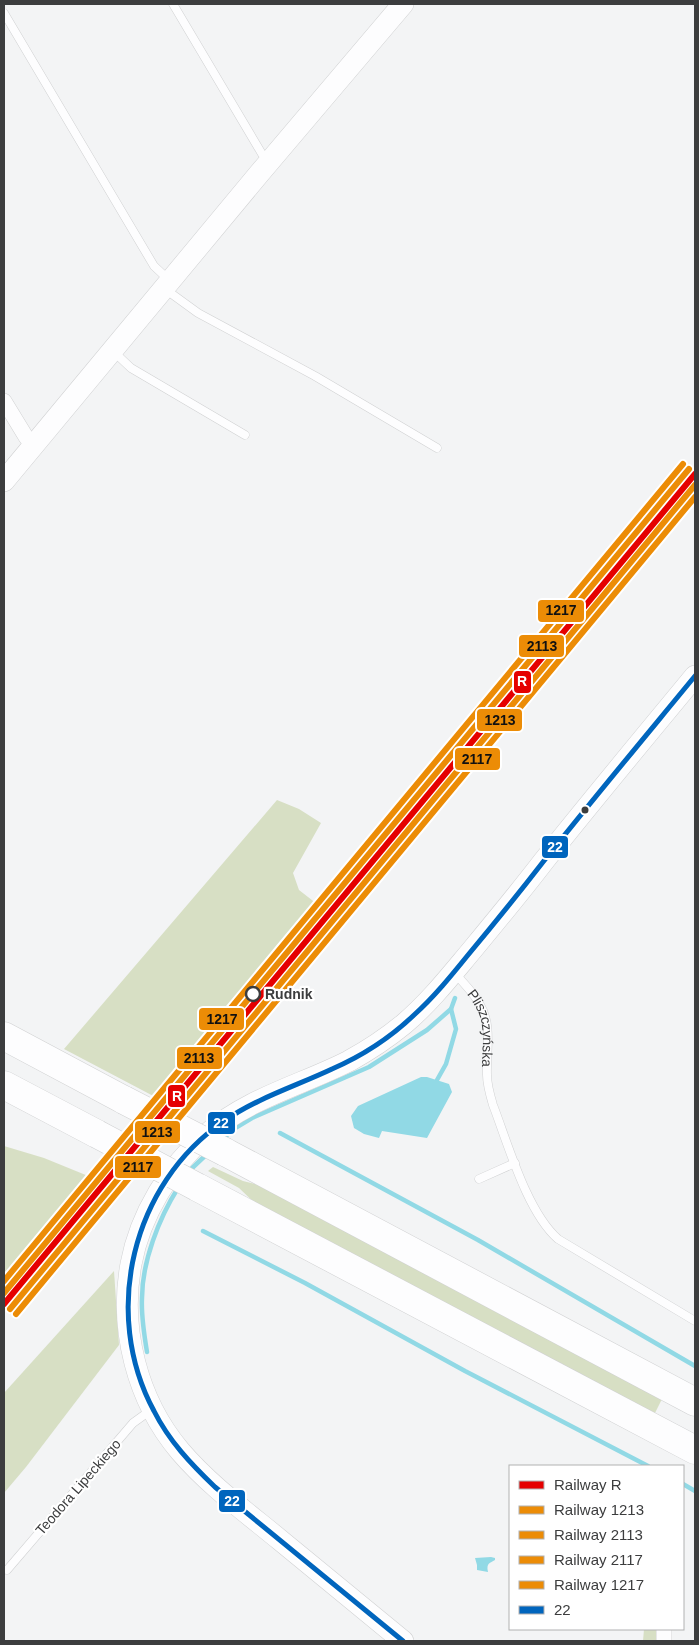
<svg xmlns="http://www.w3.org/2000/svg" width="699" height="1645" font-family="Helvetica,sans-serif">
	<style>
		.grass { fill: #d7dfc4 }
		.water { fill: #91d9e5 }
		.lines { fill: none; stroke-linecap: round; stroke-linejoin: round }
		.stream { stroke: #91d9e5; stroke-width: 4.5 }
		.lane-casing { stroke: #d0d1d2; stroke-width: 9 }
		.street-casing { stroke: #d0d1d2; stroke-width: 16 }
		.secondary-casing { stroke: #d0d1d2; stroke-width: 22 }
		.highway-casing { stroke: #d0d1d2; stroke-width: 29 }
		.lane { stroke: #fdfdfe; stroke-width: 8 }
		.street { stroke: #fdfdfe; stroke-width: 15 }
		.secondary { stroke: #fdfdfe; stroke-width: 21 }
		.highway { stroke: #fdfdfe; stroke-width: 28 }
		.highway-bridge-casing { stroke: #d0d1d2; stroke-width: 29; stroke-linecap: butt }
		.highway-bridge { stroke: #fdfdfe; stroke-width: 28 }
		.bus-1-casing { stroke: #fff; stroke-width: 9 }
		.bus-1 { stroke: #0065bd; stroke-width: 5 }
		.rail-1-casing { stroke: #fff; stroke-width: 10 }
		.rail-2-casing { stroke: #fff; stroke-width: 10 }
		.rail-3-casing { stroke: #fff; stroke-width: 10 }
		.rail-4-casing { stroke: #fff; stroke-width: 10 }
		.rail-5-casing { stroke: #fff; stroke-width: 10 }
		.rail-1 { stroke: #e50000; stroke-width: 6 }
		.rail-2 { stroke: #ec8c06; stroke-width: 6 }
		.rail-3 { stroke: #ec8c06; stroke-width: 6 }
		.rail-4 { stroke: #ec8c06; stroke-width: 6 }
		.rail-5 { stroke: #ec8c06; stroke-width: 6 }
		.bus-dot { fill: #3c3d3e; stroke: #fff; stroke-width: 2 }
		.stop-dot { fill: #fff; stroke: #3c3d3e; stroke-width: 2.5 }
		.labels { text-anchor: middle; stroke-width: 4.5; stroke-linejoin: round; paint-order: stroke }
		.stop-label { font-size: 14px; font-weight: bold; fill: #3c3d3e; stroke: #fff; text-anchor: start }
		.street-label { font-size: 14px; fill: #3c3d3e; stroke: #fff }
		.line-badge { stroke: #fff; stroke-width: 2 }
		.badge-label { font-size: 14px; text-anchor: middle; font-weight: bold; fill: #fff }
		.pale-badge-label { font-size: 14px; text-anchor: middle; font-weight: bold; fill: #111 }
	</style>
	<rect width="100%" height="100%" fill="#f3f4f5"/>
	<g class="grass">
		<polygon points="277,800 299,809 321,823 293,873 299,890 317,904 267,969 159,1099 64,1049"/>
		<polygon points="4,1146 44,1158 98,1180 4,1292"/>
		<polygon points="213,1167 243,1181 270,1188 664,1395 653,1417 260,1208 239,1188 208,1171"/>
		<polygon points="114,1271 119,1345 26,1467 4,1493 4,1393"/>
		<polygon points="644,1629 659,1629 659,1641 643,1641"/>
	</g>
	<g class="water">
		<polygon points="421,1077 427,1077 449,1084 452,1092 427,1138 382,1131 379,1138 364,1134 354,1128 351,1116 358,1106"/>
		<path d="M491 1557 495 1558V1560C490 1563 486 1563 488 1572L477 1570V1565L475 1558Z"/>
	</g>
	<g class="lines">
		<g class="stream">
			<polyline points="437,1080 446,1064 456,1029 451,1009 455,998"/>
			<polyline points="280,1133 478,1240 695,1366"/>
			<polyline points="222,1140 232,1130 252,1118 369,1067 427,1030 451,1009"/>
			<polyline points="189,1171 207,1154"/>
			<polyline points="203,1231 305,1283 465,1371 648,1466"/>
			<path d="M147 1352C144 1334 141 1316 142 1298 142 1262 159 1218 178 1188"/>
			<polyline points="683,1484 695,1491"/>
		</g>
		<defs>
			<g id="lane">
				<polyline points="173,4 262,154 268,160"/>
				<polyline points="4,13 154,266 169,280"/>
				<polyline points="165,289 198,313 315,376 437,448"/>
				<polyline points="114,352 131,368 245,435"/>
				<path id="s1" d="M455 973C463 983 473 992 479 1003 493 1025 486 1050 487 1075 487 1085 490 1095 493 1105 508 1144 527 1212 558 1239L695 1321"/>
				<polyline points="479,1179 515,1163"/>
				<polyline points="7,1570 133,1423 151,1410"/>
			</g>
			<g id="street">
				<polyline points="4,401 26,437 33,445"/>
				<polyline points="664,1641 664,1629"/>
			</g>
			<g id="secondary">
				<polyline points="4,481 258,175 403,4"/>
				<path d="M403 1641C362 1607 321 1574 280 1540 246 1512 209 1485 180 1451 137 1400 119 1329 131 1264 140 1215 170 1166 207 1134 248 1098 302 1085 349 1061 369 1050 387 1038 404 1024 430 1002 451 975 472 950 496 921 520 892 543 862 593 799 644 738 695 676"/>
			</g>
			<g id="highway">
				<polyline points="4,1036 124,1100"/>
				<polyline points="4,1085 97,1134"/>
				<polyline points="225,1152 695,1402"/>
				<polyline points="197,1187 695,1450"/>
			</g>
		</defs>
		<use href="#lane" class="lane-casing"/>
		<use href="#street" class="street-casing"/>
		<use href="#secondary" class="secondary-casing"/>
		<use href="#highway" class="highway-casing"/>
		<use href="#lane" class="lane"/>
		<use href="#street" class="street"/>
		<use href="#secondary" class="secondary"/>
		<use href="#highway" class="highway"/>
		<defs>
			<g id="highway-bridge">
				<polyline points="124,1100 225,1152"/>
				<polyline points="97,1134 197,1187"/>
			</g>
		</defs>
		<use href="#highway-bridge" class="highway-bridge-casing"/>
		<use href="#highway-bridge" class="highway-bridge"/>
		<defs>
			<path id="bus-1" d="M403 1641 215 1487C191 1464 169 1441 154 1411 101 1313 132 1184 224 1121 257 1098 296 1086 332 1069 362 1056 390 1038 414 1015 434 997 451 976 468 955 494 924 519 893 543 862 593 799 644 738 695 676"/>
		</defs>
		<use href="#bus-1" class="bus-1-casing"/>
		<use href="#bus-1" class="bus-1"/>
		<defs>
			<polyline id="rail-1" points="4,1304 695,474"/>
			<polyline id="rail-2" points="10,1309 695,485"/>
			<polyline id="rail-3" points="4,1293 689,469"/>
			<polyline id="rail-4" points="16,1314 695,497"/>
			<polyline id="rail-5" points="4,1281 683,464"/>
		</defs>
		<use href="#rail-1" class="rail-1-casing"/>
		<use href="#rail-2" class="rail-2-casing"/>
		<use href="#rail-3" class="rail-3-casing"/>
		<use href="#rail-4" class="rail-4-casing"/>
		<use href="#rail-5" class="rail-5-casing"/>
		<use href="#rail-1" class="rail-1"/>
		<use href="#rail-2" class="rail-2"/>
		<use href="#rail-3" class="rail-3"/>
		<use href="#rail-4" class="rail-4"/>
		<use href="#rail-5" class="rail-5"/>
	</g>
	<circle class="bus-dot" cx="585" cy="810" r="4.5"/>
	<circle class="stop-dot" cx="253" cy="994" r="7"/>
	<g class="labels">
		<g class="stop-label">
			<text x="265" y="999">Rudnik</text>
		</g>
		<g class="street-label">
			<text dy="5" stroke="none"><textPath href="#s1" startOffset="64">Pliszczyńska</textPath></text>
			<text transform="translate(78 1487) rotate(-49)" y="5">Teodora Lipeckiego</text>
		</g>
	</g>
	<g class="line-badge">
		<rect x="537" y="599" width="48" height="24" rx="5" fill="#ec8c06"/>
		<rect x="518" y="634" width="47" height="24" rx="5" fill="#ec8c06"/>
		<rect x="513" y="670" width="19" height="24" rx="5" fill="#e50000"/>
		<rect x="476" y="708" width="47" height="24" rx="5" fill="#ec8c06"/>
		<rect x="454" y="747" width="47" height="24" rx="5" fill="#ec8c06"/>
		<rect x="541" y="835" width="28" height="24" rx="5" fill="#0065bd"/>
		<rect x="198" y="1007" width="47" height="24" rx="5" fill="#ec8c06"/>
		<rect x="176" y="1046" width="47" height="24" rx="5" fill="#ec8c06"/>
		<rect x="167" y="1084" width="19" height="24" rx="5" fill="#e50000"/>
		<rect x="207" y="1111" width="29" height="24" rx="5" fill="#0065bd"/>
		<rect x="134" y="1120" width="47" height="24" rx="5" fill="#ec8c06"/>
		<rect x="114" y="1155" width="48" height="24" rx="5" fill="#ec8c06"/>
		<rect x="218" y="1489" width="28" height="24" rx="5" fill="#0065bd"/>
	</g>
	<g class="badge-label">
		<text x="522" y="686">R</text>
		<text x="555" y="852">22</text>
		<text x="177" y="1101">R</text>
		<text x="221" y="1128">22</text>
		<text x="232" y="1506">22</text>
	</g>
	<g class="pale-badge-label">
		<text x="561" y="615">1217</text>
		<text x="542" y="651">2113</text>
		<text x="500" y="725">1213</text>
		<text x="477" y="764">2117</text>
		<text x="222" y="1024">1217</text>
		<text x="199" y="1063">2113</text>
		<text x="157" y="1137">1213</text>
		<text x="138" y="1172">2117</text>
	</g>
	<rect width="699" height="1645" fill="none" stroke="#3c3d3e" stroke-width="10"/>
	<rect x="509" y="1465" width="175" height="165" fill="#ffffff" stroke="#b1b1b2"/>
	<rect x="519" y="1481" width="25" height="8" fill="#e50000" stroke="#b1b1b2"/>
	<text x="554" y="1490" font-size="15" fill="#3c3d3e">Railway R</text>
	<rect x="519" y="1506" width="25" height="8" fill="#ec8c06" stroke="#b1b1b2"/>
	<text x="554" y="1515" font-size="15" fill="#3c3d3e">Railway 1213</text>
	<rect x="519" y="1531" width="25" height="8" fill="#ec8c06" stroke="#b1b1b2"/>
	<text x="554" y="1540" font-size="15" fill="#3c3d3e">Railway 2113</text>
	<rect x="519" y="1556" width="25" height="8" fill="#ec8c06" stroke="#b1b1b2"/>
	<text x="554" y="1565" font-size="15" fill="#3c3d3e">Railway 2117</text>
	<rect x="519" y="1581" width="25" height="8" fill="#ec8c06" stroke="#b1b1b2"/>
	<text x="554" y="1590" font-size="15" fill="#3c3d3e">Railway 1217</text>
	<rect x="519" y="1606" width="25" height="8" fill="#0065bd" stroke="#b1b1b2"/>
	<text x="554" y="1615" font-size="15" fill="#3c3d3e">22</text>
</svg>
